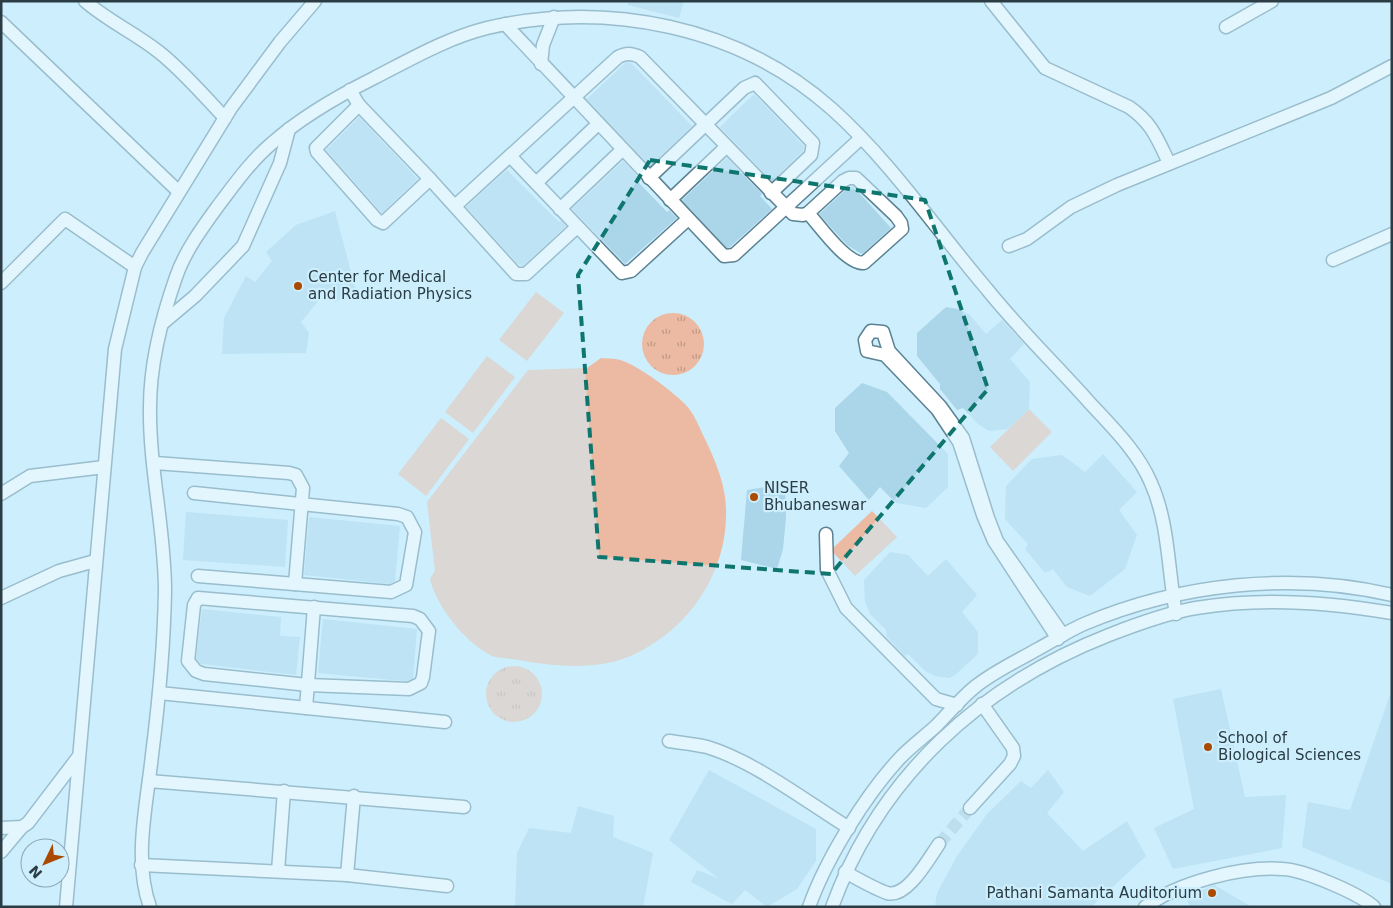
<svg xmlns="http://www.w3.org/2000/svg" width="1393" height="908" font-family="'DejaVu Sans',sans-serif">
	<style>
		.grass { fill: url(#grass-tufts) }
		.pitch { fill: #ecbaa2 }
		.building { fill: #abd5e8 }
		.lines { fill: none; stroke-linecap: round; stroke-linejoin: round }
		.minor-tunnel { stroke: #accad8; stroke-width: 12; stroke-dasharray: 12 6; stroke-linecap: butt }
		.minor-casing { stroke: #5b8293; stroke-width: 15 }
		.minor { stroke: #fff; stroke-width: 12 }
		.marked { fill: none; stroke: #0f766e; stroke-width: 4; stroke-dasharray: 10 6; stroke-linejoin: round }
		.poi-dot { fill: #aa4a00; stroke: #cceefd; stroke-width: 2 }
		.labels { text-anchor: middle; stroke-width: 4.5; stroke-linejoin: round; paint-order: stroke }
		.poi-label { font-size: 15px; fill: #2b3c44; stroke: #cceefd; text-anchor: start }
	</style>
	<defs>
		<pattern id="grass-tufts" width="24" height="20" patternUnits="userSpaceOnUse" patternTransform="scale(1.25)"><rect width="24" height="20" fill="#ecbaa2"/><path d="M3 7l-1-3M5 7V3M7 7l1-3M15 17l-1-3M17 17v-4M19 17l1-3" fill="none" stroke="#bf9886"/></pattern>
	</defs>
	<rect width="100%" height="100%" fill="#cceefd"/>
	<g class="grass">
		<circle cx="673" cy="344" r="31"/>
		<circle cx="514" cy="694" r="28"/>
	</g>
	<g class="pitch">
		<polygon points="536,292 564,313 527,361 499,340"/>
		<polygon points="487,356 515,377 473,433 445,412"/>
		<path d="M601 358C608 359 617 358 623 361 639 366 681 397 690 410 695 417 699 426 702 433 713 455 726 484 726 509 728 571 691 627 635 654 598 672 551 666 512 659 505 658 495 658 490 655 464 641 437 607 430 579L435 571 427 502 528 370 587 368Z"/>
		<polygon points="1029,409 1052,432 1013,471 990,447"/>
		<polygon points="441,418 469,439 426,496 398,474"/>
		<polygon points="872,511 897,537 855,576 831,550"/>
	</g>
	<g class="building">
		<polygon points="628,1 684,1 679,18 628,5"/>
		<polygon points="630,62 692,126 650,166 587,99 625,63"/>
		<polygon points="754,94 804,146 803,151 772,181 720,127"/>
		<polygon points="359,117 418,179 382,213 326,150"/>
		<polygon points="727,158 762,194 760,196 772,209 730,247 727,248 682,200"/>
		<polygon points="623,161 641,180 639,183 667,212 669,210 677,218 625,264 572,209"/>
		<polygon points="507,170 559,222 561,221 566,226 523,266 517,263 466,207"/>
		<polygon points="853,186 891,228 862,254 847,245 819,214 848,188"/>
		<polygon points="335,211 356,291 335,302 325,293 301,322 309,333 306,353 222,354 224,318 246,276 255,282 272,261 266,252 296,225"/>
		<polygon points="946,307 958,309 969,314 986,334 1002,320 1024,344 1010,359 1030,382 1029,409 1008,429 989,431 978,424 963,408 957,410 940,389 940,384 917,356 917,333"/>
		<polygon points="862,383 887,392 948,454 948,487 926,508 896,503 880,487 869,500 839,466 849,453 835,431 835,408"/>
		<polygon points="1103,454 1137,492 1119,510 1137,535 1125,569 1090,596 1067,587 1053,569 1045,573 1025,549 1028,544 1005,519 1006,486 1032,459 1062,455 1085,472"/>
		<polygon points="785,484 786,517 783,549 777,569 741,560 747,490"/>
		<polygon points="186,512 288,520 285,567 183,560"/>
		<polygon points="309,517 400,526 395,581 390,584 304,575"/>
		<polygon points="890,552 908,555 928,576 946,559 977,595 962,612 978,632 978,654 955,675 949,678 935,676 925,671 908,654 905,656 887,637 886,630 870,614 865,601 864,580"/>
		<polygon points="202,609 281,617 280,636 300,637 296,675 201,664 196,659"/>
		<polygon points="323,619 417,629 413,678 407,681 392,680 318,673"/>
		<polygon points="1221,689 1245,797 1286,795 1282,848 1173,869 1154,828 1194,809 1173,699"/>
		<polygon points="1390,695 1392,695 1392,884 1302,847 1308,802 1350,810"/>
		<polygon points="709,770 816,829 816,861 797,889 767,907 745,890 732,904 691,882 697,870 718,878 669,840"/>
		<polygon points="1048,770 1064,792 1047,813 1083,851 1127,821 1146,856 1091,907 935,907 937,893 957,856 987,814 1021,781 1031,788"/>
		<polygon points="578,806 614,816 613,837 653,853 643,907 515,907 517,853 529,828 571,833"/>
		<polygon points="1214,885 1252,907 1190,907 1186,898"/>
	</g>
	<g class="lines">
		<polyline class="minor-tunnel" points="939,844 970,808"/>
		<defs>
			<g id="minor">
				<path d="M85 1C108 21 135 33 159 52 183 71 204 96 225 118"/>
				<path d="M991 1 1045 68 1129 107C1152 123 1157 138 1169 163"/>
				<polyline points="1,22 178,191"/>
				<polyline points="505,24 724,256 734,255 860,139"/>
				<polyline points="1226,27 1272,1"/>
				<polyline points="541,64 543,45 554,17"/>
				<polyline points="350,90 359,105 430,179 516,274 526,274 577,227"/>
				<polyline points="359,105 316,148 317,152 377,220 383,223 430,179"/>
				<polyline points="510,156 622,273 631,271 688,219"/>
				<polyline points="649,178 744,88 755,83 813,143 811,155 771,193"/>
				<polyline points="536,183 598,124"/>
				<polyline points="670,200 726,147"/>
				<path d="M455 206 618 57C626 53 631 53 640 57L793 214 803 215 808 213 843 181 849 178H856L896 216 901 223 902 229 864 263C846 264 820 226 808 213"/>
				<polyline points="560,209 622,150"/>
				<polyline points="1009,246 1027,239 1071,207 1117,185 1331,98 1392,66"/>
				<polyline points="1333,260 1392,234"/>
				<polyline points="1,283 65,219 135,267"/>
				<polyline points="163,323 195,296 243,246 280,163 289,129"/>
				<polyline points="155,463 289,473 296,475 303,488 295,584"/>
				<polyline points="194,493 398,514 407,517 415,532 406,585 391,592 198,576"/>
				<polyline points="1,494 30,476 104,467"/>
				<polyline points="826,534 827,570 846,608 936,699 957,705"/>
				<polyline points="1,598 59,571 95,561"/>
				<polygon points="198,598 413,616 420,619 429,631 423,677 421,683 409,689 308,685 204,674 196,671 188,661 194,605"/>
				<polyline points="1058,639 994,541 983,515 959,442 937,409 885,355 867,351 865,340 871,331 883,332 889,351 940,406 963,438 988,518 997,541 1063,635"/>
				<polyline points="159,693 445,722"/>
				<polyline points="306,708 314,607"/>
				<path d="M669 741C682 743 695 744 707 747 754 761 807 802 849 828"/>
				<polyline points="149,781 464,807"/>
				<polyline points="970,808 1010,764 1014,756 1013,748 982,704"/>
				<polyline points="1,828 22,827 28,823 79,756"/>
				<polyline points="1,852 22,827"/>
				<polyline points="141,865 347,875 447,886"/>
				<polyline points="278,871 284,791"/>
				<path d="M845 872C858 879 873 888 887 893 907 899 929 858 939 844"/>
				<polyline points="347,875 354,796"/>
				<polyline points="66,907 115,349 135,267 142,253 231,108 280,42 315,1"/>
				<path d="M150 907C133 859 147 804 152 755 159 700 164 646 165 591 165 529 149 468 150 407 150 364 162 317 176 277 185 251 202 228 218 206 234 185 250 162 271 144 301 117 338 96 374 78 411 59 447 38 487 28 607 0 739 26 832 109 891 162 935 228 986 288 1018 328 1055 364 1089 402 1112 427 1138 452 1151 483 1169 523 1168 571 1176 614"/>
				<path d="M809 907C826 859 865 796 899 759 910 747 924 737 936 726 949 713 962 697 976 686 995 671 1017 661 1038 649 1053 641 1068 631 1084 624 1178 584 1292 571 1392 595"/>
				<path d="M832 907C880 776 981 685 1109 635 1137 624 1167 613 1196 608 1260 597 1328 602 1392 613"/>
				<path d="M1145 907C1179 882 1242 866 1283 869 1304 870 1358 893 1374 907"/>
			</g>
		</defs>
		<use href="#minor" class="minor-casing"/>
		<use href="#minor" class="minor"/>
	</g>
	<path d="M0 0H1393V908H0ZM650 160 925 200 988 389 831 574 599 557 578 275Z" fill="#cceefd" fill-opacity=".55" fill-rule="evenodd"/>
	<path class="marked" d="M650 160 925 200 988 389 831 574 599 557 578 275Z"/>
	<g class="poi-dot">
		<circle cx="298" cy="286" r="5"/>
		<circle cx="754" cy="497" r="5"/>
		<circle cx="1208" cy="747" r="5"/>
		<circle cx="1212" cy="893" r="5"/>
	</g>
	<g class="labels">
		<g class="poi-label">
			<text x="308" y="282">Center for Medical<tspan x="308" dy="17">and Radiation Physics</tspan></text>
			<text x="764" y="493">NISER<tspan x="764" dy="17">Bhubaneswar</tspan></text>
			<text x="1218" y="743">School of<tspan x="1218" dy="17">Biological Sciences</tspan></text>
			<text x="1202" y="898" text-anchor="end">Pathani Samanta Auditorium</text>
		</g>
	</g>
	<rect width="1393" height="908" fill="none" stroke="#2b3c44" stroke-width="5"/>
	<g transform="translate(45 863) rotate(227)"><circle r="24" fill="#cceefd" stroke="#8ca7b3"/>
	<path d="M0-4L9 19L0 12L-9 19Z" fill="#aa4a00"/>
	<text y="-8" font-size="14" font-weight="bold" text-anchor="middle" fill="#2b3c44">N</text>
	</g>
</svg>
